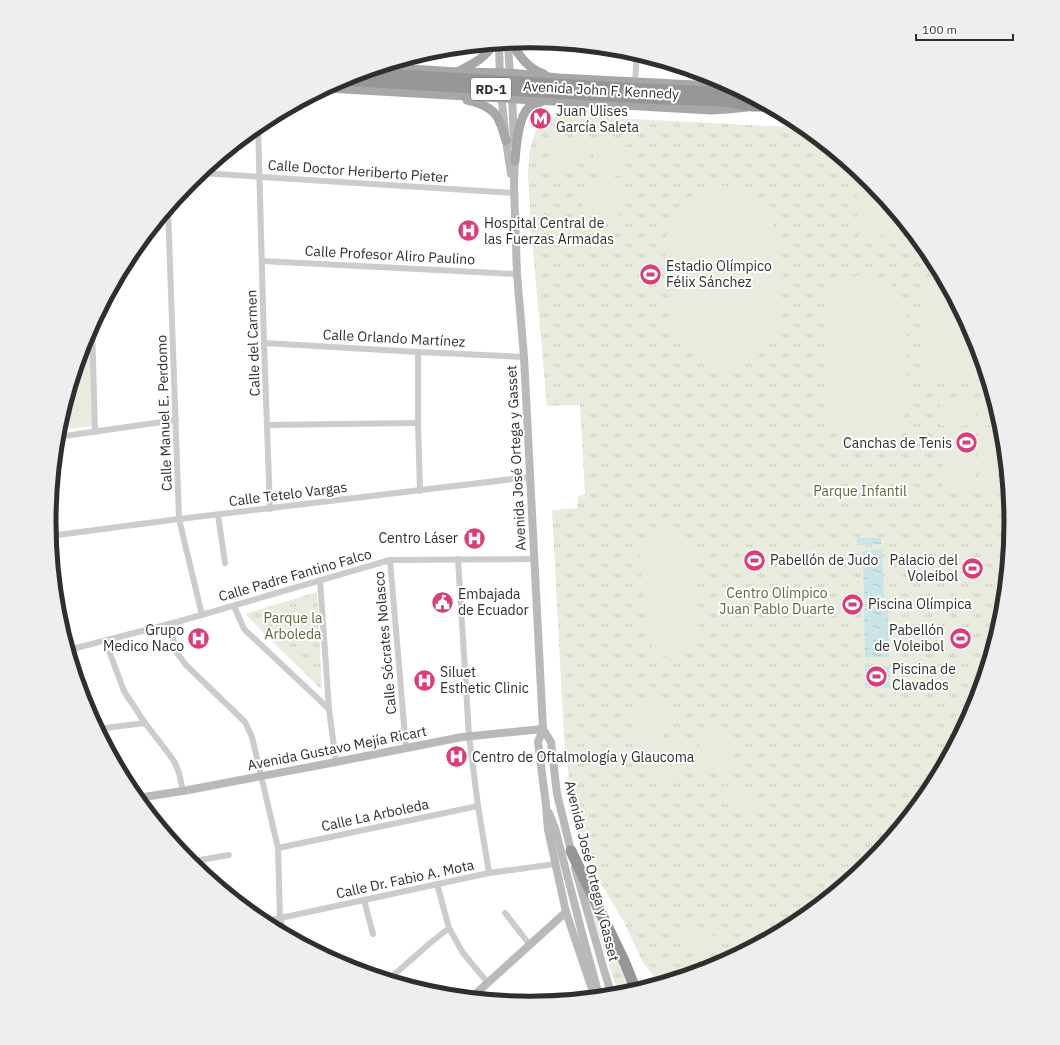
<svg xmlns="http://www.w3.org/2000/svg" width="1060" height="1045" font-family="'IBM Plex Sans',sans-serif">
	<style>
		.grass { fill: url(#grass-tufts) }
		.pitch { fill: #e9ebde }
		.water { fill: url(#water-ripples) }
		.lines { fill: none; stroke-linecap: round; stroke-linejoin: round }
		.street { stroke: #ccc; stroke-width: 6 }
		.secondary { stroke: #b9b9b9; stroke-width: 8 }
		.primary { stroke: #a7a7a7; stroke-width: 9 }
		.highway { stroke: #969696; stroke-width: 11 }
		.highway-bridge { stroke: #969696; stroke-width: 11 }
		.labels { text-anchor: middle; stroke-width: 4; stroke-linejoin: round; paint-order: stroke }
		.shield { fill: #fff; stroke: #6d6d6d; stroke-width: 1 }
		.shield-label { font-size: 13px; font-weight: bold; fill: #2f2f2f }
		.street-label { font-size: 14px; fill: #2f2f2f; stroke: #fff }
		.poi-label { font-size: 14px; fill: #2f2f2f; stroke: #fff; text-anchor: start }
		.park-label { font-size: 14px; fill: #5f683f; stroke: #fff }
		.rim { fill: none; stroke: #2f2f2f; stroke-width: 5 }
	</style>
	<defs>
		<pattern id="grass-tufts" width="24" height="20" patternUnits="userSpaceOnUse"><rect width="24" height="20" fill="#e9ebde"/><path d="M3 7l-1-3M5 7V3M7 7l1-3M15 17l-1-3M17 17v-4M19 17l1-3" fill="none" stroke="#c8cabf"/></pattern>
		<pattern id="water-ripples" width="26" height="14" patternUnits="userSpaceOnUse"><rect width="26" height="14" fill="#c9e5e8"/><path d="M2 4q2-2 4 0t4 0M15 11q2-2 4 0t4 0" fill="none" stroke="#adc5c7"/></pattern>
	</defs>
	<rect width="100%" height="100%" fill="#fff"/>
	<g class="grass">
		<polygon points="563,116 577,116 805,128 871,182 930,255 975,338 1002,429 1011,523 1002,617 975,707 930,790 870,863 797,923 714,967 659,984 641,959 624,922 591,867 575,824 564,739 552,510 577,508 578,496 585,494 580,405 547,406 531,229 528,172 529,159 530,149 537,127 545,118"/>
		<polygon points="317,592 317,593 322,690 245,614"/>
		<polygon points="584,890 609,938 622,970 629,993 619,995"/>
	</g>
	<g class="pitch">
		<polygon points="554,136 585,138 584,152 579,162 569,170 552,169"/>
		<polygon points="593,137 627,140 624,176 606,175 595,162 592,149"/>
		<polygon points="856,170 871,182 914,235 858,237"/>
		<polygon points="605,180 622,182 619,219 581,215 583,196 591,185"/>
		<polygon points="718,186 726,186 748,191 763,202 775,230 783,272 778,319 773,338 756,359 733,368 723,368 700,361 683,344 673,323 664,277 667,234 678,207 698,191"/>
		<path d="M860 275C884 275 896 284 906 306L908 406C903 431 881 448 855 439 847 436 843 430 836 427 834 426 830 426 827 426L825 306C831 288 841 279 860 275Z"/>
		<polygon points="922,280 944,280 975,338 987,378 923,379"/>
		<polygon points="90,330 92,426 58,430 85,338"/>
		<polygon points="940,397 956,397 957,426 941,426"/>
		<polygon points="958,397 974,397 975,425 959,426"/>
		<polygon points="977,397 993,397 993,425 977,426"/>
		<polygon points="957,429 958,458 942,458 941,430"/>
		<rect x="959" y="429" width="16" height="29"/>
		<polygon points="977,429 993,429 994,458 978,458"/>
		<polygon points="995,429 1002,429 1005,457 996,457"/>
		<rect x="942" y="461" width="16" height="29"/>
		<polygon points="960,461 975,461 976,489 960,490"/>
		<polygon points="978,461 994,461 994,489 979,490"/>
		<path d="M665 528C682 531 688 536 693 552L699 630C697 637 696 643 691 648 683 658 667 660 657 652 652 648 649 641 647 635L640 556C642 538 647 533 665 528Z"/>
		<polygon points="633,701 673,702 672,722 664,735 647,740 632,742"/>
		<polygon points="713,731 730,732 732,769 696,773 695,755 700,742"/>
		<polygon points="661,741 680,743 690,757 692,771 657,785 643,747"/>
		<polygon points="723,785 755,793 751,811 718,802"/>
		<polygon points="686,929 716,936 712,953 682,945"/>
	</g>
	<g class="water">
		<polygon points="857,538 881,538 881,544 857,545"/>
		<polygon points="882,550 884,598 864,598 863,551"/>
		<polygon points="888,607 889,657 865,657 864,608"/>
		<polygon points="865,666 889,666 890,688 865,688"/>
	</g>
	<g class="lines">
		<g class="street">
			<polyline points="635,82 637,54"/>
			<polyline points="258,125 264,343 270,509"/>
			<polyline points="201,173 514,193"/>
			<polyline points="168,208 179,519 202,615"/>
			<polyline points="262,261 517,274"/>
			<polyline points="92,325 95,432"/>
			<polyline points="264,343 418,352 524,357"/>
			<polyline points="418,352 418,423 420,491"/>
			<polyline points="267,425 418,423"/>
			<polyline points="57,437 176,420"/>
			<polyline points="218,515 225,563"/>
			<polyline points="50,536 179,519 530,477"/>
			<polyline points="458,559 469,736 478,806 489,873"/>
			<polyline points="390,560 406,748"/>
			<polyline points="320,580 329,709 336,762"/>
			<polyline points="234,606 244,629 329,709"/>
			<polyline points="169,624 177,653 186,665 245,722 252,737 278,848 280,919 285,935"/>
			<polyline points="105,640 124,691 145,723 169,754 175,763 179,773 183,791"/>
			<polyline points="68,650 177,622 390,560 534,559"/>
			<polyline points="97,729 145,723"/>
			<polyline points="278,848 478,806"/>
			<polyline points="188,862 229,855"/>
			<polyline points="437,884 449,928 463,953 488,983"/>
			<polyline points="364,900 373,934"/>
			<polyline points="505,913 530,945"/>
			<polyline points="262,922 489,873 555,864"/>
			<polyline points="388,980 429,944 449,928"/>
		</g>
		<g class="secondary">
			<polyline points="508,43 510,78"/>
			<polyline points="499,44 500,79"/>
			<polyline points="501,93 506,141 511,174"/>
			<polyline points="512,94 514,144"/>
			<polyline points="515,156 514,185 517,274 524,357 543,729 538,742 546,805 548,830 566,912 595,998"/>
			<polyline points="543,729 551,742 557,794 572,855"/>
			<polyline points="137,798 183,791 336,762 462,737 543,729"/>
			<polyline points="549,813 555,828 583,937 599,995"/>
			<polyline points="575,868 604,970 612,996"/>
			<polyline points="471,998 566,912"/>
		</g>
		<g class="primary">
			<path d="M512 43C519 56 530 70 544 74"/>
			<polyline points="380,67 457,72 510,73 559,78 732,87"/>
			<path d="M459 71C473 64 485 58 493 45"/>
			<polyline points="327,88 711,110 728,109 747,107"/>
			<path d="M467 100C481 103 496 109 500 123 503 129 504 135 506 141"/>
			<path d="M515 161C516 147 518 117 529 107 532 104 537 103 541 102"/>
		</g>
		<g class="highway">
			<polyline points="643,89 736,93 742,93"/>
			<polyline points="641,98 724,101 753,106 768,106"/>
			<polyline points="571,851 625,963 636,991"/>
		</g>
		<g class="highway-bridge">
			<polyline points="362,73 643,89"/>
			<polyline points="341,80 641,98"/>
		</g>
	</g>
	<defs>
		<symbol id="metro-disc" viewBox="-11 -11 22 22"><circle r="9.5" fill="#d93e7a" stroke="#fff"/><path d="M-5.5 5V-5H-3L0 0L3-5H5.5V5H3V-.5L0 4L-3-.5V5Z" fill="#fff"/></symbol>
		<symbol id="hospital-disc" viewBox="-11 -11 22 22"><circle r="9.5" fill="#d93e7a" stroke="#fff"/><path d="M-5-5h3v3.5h4V-5h3V5h-3V1.5h-4V5h-3Z" fill="#fff"/></symbol>
		<symbol id="stadium-disc" viewBox="-11 -11 22 22"><circle r="9.5" fill="#d93e7a" stroke="#fff"/><path d="M0-5a6.5 5 0 1 0 0 10a6.5 5 0 1 0 0-10ZM-3.5-1.8h7v3.6h-7Z" fill="#fff"/></symbol>
		<symbol id="civic-disc" viewBox="-11 -11 22 22"><circle r="9.5" fill="#d93e7a" stroke="#fff"/><path d="M-.6-6.5H3V-4.5H.6V-3L4-1V1h2V6H-6V1h2V-1L-.6-3ZM-1.2 2.5V6h2.4V2.5Z" fill="#fff"/></symbol>
	</defs>
	<g fill-rule="evenodd">
		<use href="#metro-disc" x="528" y="106" width="25" height="25"/>
		<use href="#hospital-disc" x="456" y="218" width="25" height="25"/>
		<use href="#stadium-disc" x="638" y="262" width="25" height="25"/>
		<use href="#stadium-disc" x="954" y="430" width="25" height="25"/>
		<use href="#hospital-disc" x="462" y="526" width="25" height="25"/>
		<use href="#stadium-disc" x="742" y="548" width="25" height="25"/>
		<use href="#stadium-disc" x="960" y="556" width="25" height="25"/>
		<use href="#civic-disc" x="430" y="590" width="25" height="25"/>
		<use href="#stadium-disc" x="840" y="592" width="25" height="25"/>
		<use href="#hospital-disc" x="186" y="626" width="25" height="25"/>
		<use href="#stadium-disc" x="948" y="626" width="25" height="25"/>
		<use href="#stadium-disc" x="864" y="664" width="25" height="25"/>
		<use href="#hospital-disc" x="412" y="668" width="25" height="25"/>
		<use href="#hospital-disc" x="444" y="744" width="25" height="25"/>
	</g>
	<g class="labels">
		<rect class="shield" x="471" y="78" width="40" height="22" rx="3"/>
		<g class="shield-label">
			<text x="491" y="94">RD-1</text>
		</g>
		<g class="street-label">
			<text transform="translate(601 90) rotate(3)" y="5">Avenida John F. Kennedy</text>
			<text transform="translate(358 171) rotate(4)" y="5">Calle Doctor Heriberto Pieter</text>
			<text transform="translate(390 255) rotate(3)" y="5">Calle Profesor Aliro Paulino</text>
			<text transform="translate(394 338) rotate(3)" y="5">Calle Orlando Martínez</text>
			<text transform="translate(253 343) rotate(-92)" y="5">Calle del Carmen</text>
			<text transform="translate(164 413) rotate(-92)" y="5">Calle Manuel E. Perdomo</text>
			<text transform="translate(516 458) rotate(-93)" y="5">Avenida José Ortega y Gasset</text>
			<text transform="translate(288 494) rotate(-7)" y="5">Calle Tetelo Vargas</text>
			<text transform="translate(295 575) rotate(-16)" y="5">Calle Padre Fantino Falco</text>
			<text transform="translate(385 643) rotate(-95)" y="5">Calle Sócrates Nolasco</text>
			<text transform="translate(337 748) rotate(-11)" y="5">Avenida Gustavo Mejía Ricart</text>
			<text transform="translate(375 815) rotate(-12)" y="5">Calle La Arboleda</text>
			<text transform="translate(592 871) rotate(76)" y="5">Avenida José Ortega y Gasset</text>
			<text transform="translate(405 879) rotate(-12)" y="5">Calle Dr. Fabio A. Mota</text>
		</g>
		<g class="poi-label">
			<text x="556" y="116">Juan Ulises<tspan x="556" dy="16">García Saleta</tspan></text>
			<text x="484" y="228">Hospital Central de<tspan x="484" dy="16">las Fuerzas Armadas</tspan></text>
			<text x="666" y="271">Estadio Olímpico<tspan x="666" dy="16">Félix Sánchez</tspan></text>
			<text x="952" y="448" text-anchor="end">Canchas de Tenis</text>
			<text x="458" y="543" text-anchor="end">Centro Láser</text>
			<text x="770" y="565">Pabellón de Judo</text>
			<text x="958" y="565" text-anchor="end">Palacio del<tspan x="958" dy="16">Voleibol</tspan></text>
			<text x="458" y="599">Embajada<tspan x="458" dy="16">de Ecuador</tspan></text>
			<text x="868" y="609">Piscina Olímpica</text>
			<text x="184" y="635" text-anchor="end">Grupo<tspan x="184" dy="16">Medico Naco</tspan></text>
			<text x="944" y="635" text-anchor="end">Pabellón<tspan x="944" dy="16">de Voleibol</tspan></text>
			<text x="892" y="674">Piscina de<tspan x="892" dy="16">Clavados</tspan></text>
			<text x="440" y="677">Siluet<tspan x="440" dy="16">Esthetic Clinic</tspan></text>
			<text x="472" y="762">Centro de Oftalmología y Glaucoma</text>
		</g>
		<g class="park-label">
			<text x="860" y="496">Parque Infantil</text>
			<text x="777" y="598">Centro Olímpico<tspan x="777" dy="16">Juan Pablo Duarte</tspan></text>
			<text x="293" y="623">Parque la<tspan x="293" dy="16">Arboleda</tspan></text>
		</g>
	</g>
	<path d="M0 0H1060V1045H0ZM56 522a474 474 0 1 1 948 0a474 474 0 1 1-948 0Z" fill="#eee" fill-rule="evenodd"/>
	<path class="rim" d="M56 522a474 474 0 1 1 948 0a474 474 0 1 1-948 0Z"/>
	<path d="M916 34v6h97v-6" fill="none" stroke="#2f2f2f" stroke-width="2"/>
	<text x="922" y="34" font-size="12" fill="#2f2f2f" stroke="#ffffff" stroke-width="3" paint-order="stroke">100 m</text>
</svg>
